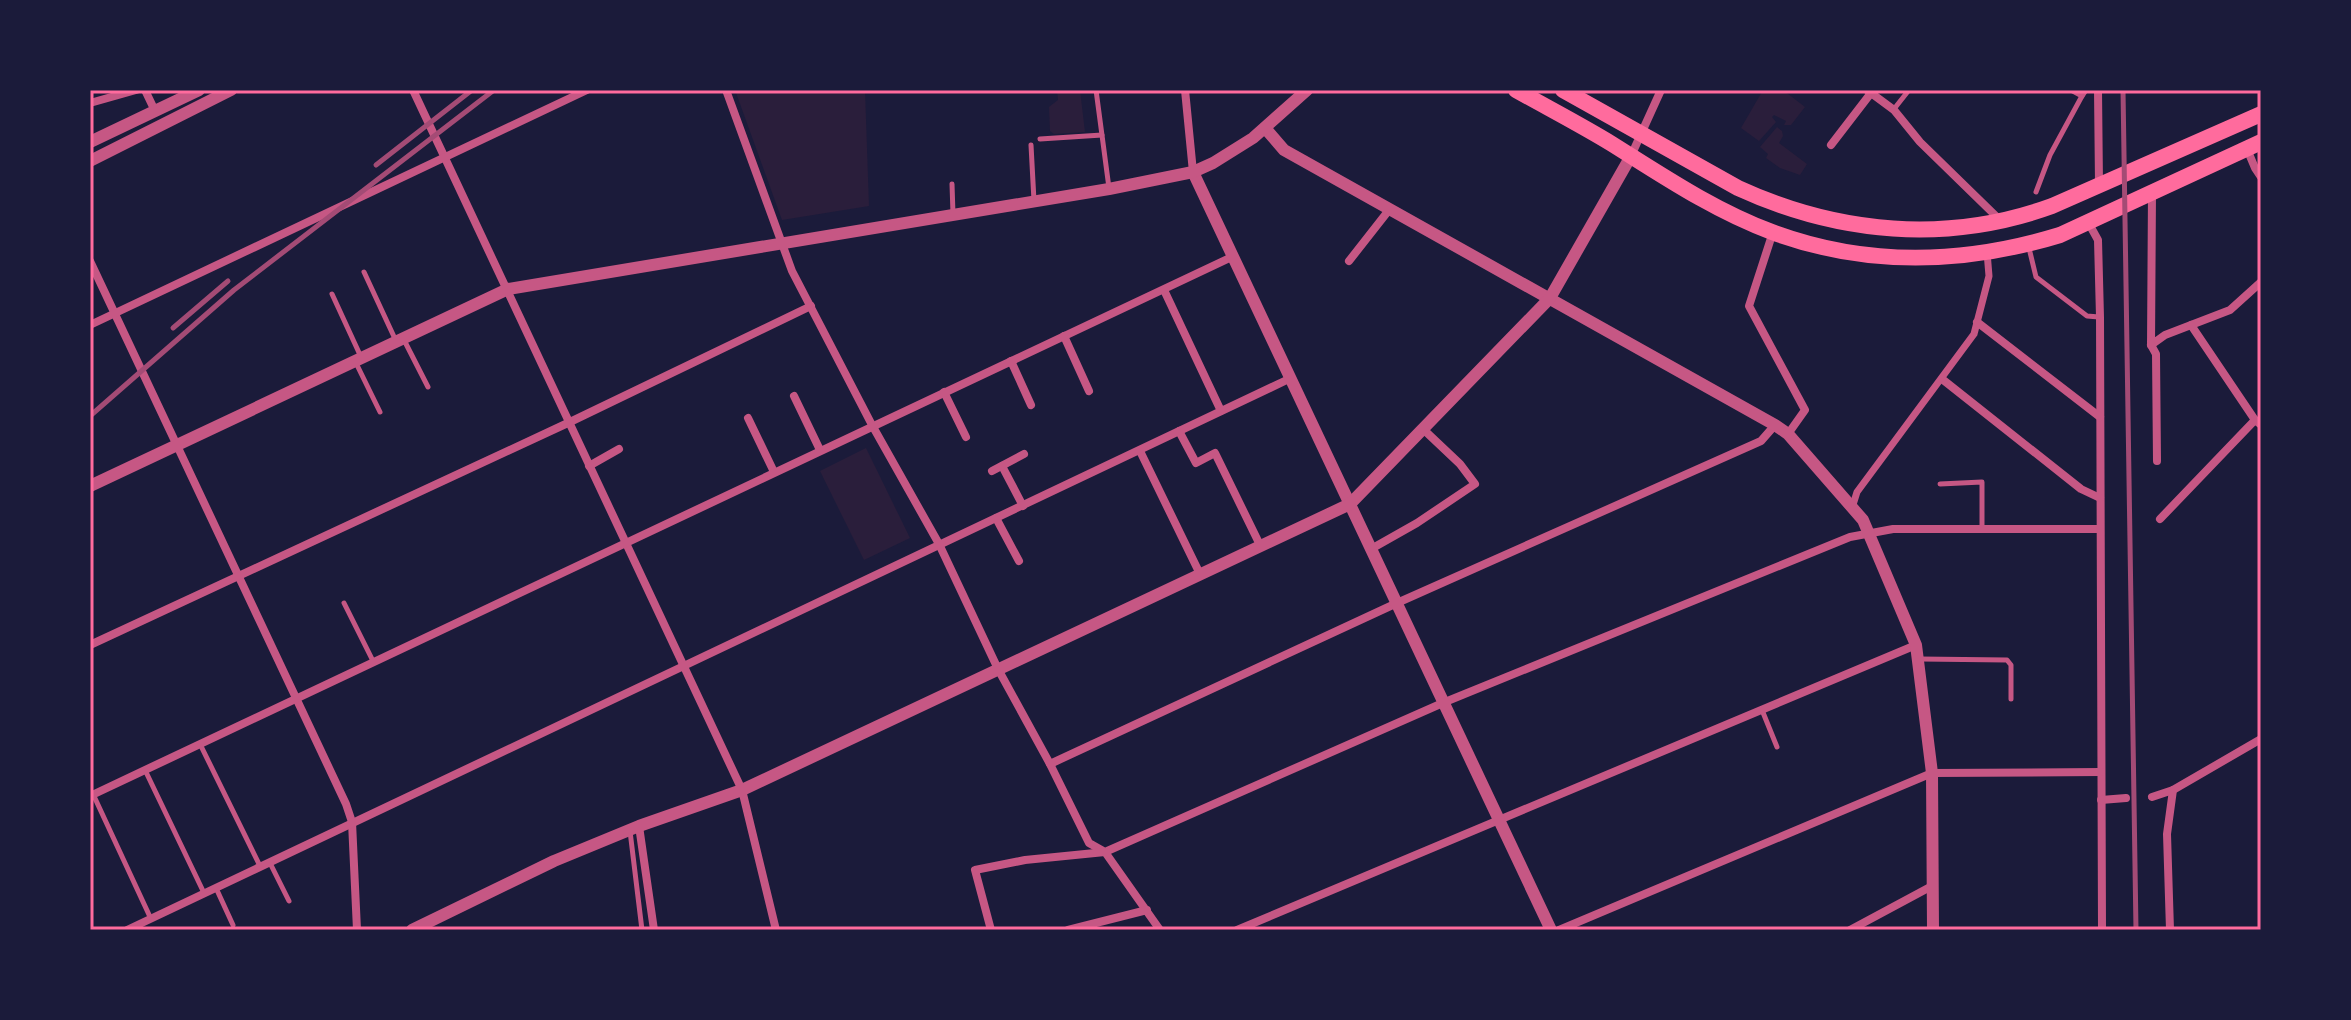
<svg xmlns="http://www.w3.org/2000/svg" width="2351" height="1020" font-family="'Alegreya Sans',sans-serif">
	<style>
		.green { fill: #2a1e3b }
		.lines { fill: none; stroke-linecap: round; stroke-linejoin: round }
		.service { stroke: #c65784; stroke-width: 5 }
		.pedestrian { stroke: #c65784; stroke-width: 7 }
		.minor { stroke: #c65784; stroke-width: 8 }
		.tertiary { stroke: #c65784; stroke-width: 12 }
		.trunk { stroke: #ff6b9d; stroke-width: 16 }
		.rail { stroke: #a44b75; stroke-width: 5 }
		.neatline { fill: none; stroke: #ff6b9d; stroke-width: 3 }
	</style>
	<rect width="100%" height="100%" fill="#1b1b3a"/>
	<g class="green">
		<polygon points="735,90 865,90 869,206 782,220"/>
		<polygon points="1057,90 1080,90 1085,132 1054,134 1050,131 1049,107 1058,100"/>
		<polygon points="1763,90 1783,90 1805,107 1791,125 1784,125 1786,121 1774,115 1772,117 1776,122 1759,141 1741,128"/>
		<polygon points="1777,127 1782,131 1783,136 1779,143 1807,164 1800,175 1780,168 1766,158 1768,154 1760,147"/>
		<polygon points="866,448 910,538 864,560 820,471"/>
	</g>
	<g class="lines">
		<g class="service">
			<polyline points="1096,90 1109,188"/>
			<polyline points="1966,90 1970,90"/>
			<polyline points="2071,90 2082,96 2086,90"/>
			<polyline points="1894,109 1909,90"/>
			<polyline points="1040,139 1102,135"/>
			<polyline points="1031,145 1034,201"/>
			<polyline points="952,184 953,214"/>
			<polyline points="2036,192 2050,155 2082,96"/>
			<polyline points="2029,248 2036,277 2087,316 2099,317"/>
			<polyline points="364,272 396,341"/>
			<polyline points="332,294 361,357"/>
			<polyline points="403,338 428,387"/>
			<polyline points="356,363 380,412"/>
			<polyline points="1940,484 1982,482 1982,528"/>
			<polyline points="344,603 373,661"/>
			<polyline points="1920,659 2007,660 2011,665 2011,699"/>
			<polyline points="1762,710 1777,747"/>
			<polyline points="200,744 260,866"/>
			<polyline points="145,770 204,893"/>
			<polyline points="93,794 151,919"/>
			<polyline points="630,831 642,930"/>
			<polyline points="270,863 289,901"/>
			<polyline points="216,888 233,925"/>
		</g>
		<polyline class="pedestrian" points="1852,508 1857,492 1974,334 1989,276 1987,252"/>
		<g class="minor">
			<polyline points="145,90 155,111"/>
			<polyline points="413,90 742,790 776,930"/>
			<polyline points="726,90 792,271 872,425 939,544 998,669 1050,764 1089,843 1105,852 1445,702 1850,537 1893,529 2100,529"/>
			<polyline points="1185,90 1193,172"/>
			<polyline points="1867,90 1894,110 1920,142 2001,221"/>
			<polyline points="2098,90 2099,184"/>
			<polyline points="90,103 136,90"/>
			<polyline points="1831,145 1871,93"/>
			<polyline points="2247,149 2255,168 2261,177"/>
			<polyline points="1631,156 1661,90"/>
			<polyline points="2152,192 2151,345 2165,335 2230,310 2261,282"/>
			<polyline points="2088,222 2098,240 2100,317 2102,930"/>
			<polyline points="1773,232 1749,306 1805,410 1788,434"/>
			<polyline points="90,261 346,804 352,822 357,930"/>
			<polyline points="1349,261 1389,210"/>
			<polyline points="1164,290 1221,411"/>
			<polyline points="1977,322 2100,417"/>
			<polyline points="90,325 587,90"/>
			<polyline points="2191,325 2255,420 2261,425"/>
			<polyline points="1064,336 1089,391"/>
			<polyline points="2151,345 2156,354 2157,461"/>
			<polyline points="1011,361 1031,405"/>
			<polyline points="1942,379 2081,489 2100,498"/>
			<polyline points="944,392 966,437"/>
			<polyline points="794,396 820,450"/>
			<polyline points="748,418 774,472"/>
			<polyline points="1179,431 1196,463 1215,453 1260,545"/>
			<polyline points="1140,451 1200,574"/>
			<polyline points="589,466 619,449"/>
			<polyline points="1002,466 1023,506"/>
			<polyline points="992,471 1024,454"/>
			<polyline points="996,518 1019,561"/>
			<polyline points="2160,519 2255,420"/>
			<polyline points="1371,549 1417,523 1475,484 1460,464 1423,429"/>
			<polyline points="90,645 570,422 811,306"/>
			<polyline points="1050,764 1397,603 1761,441 1775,425"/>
			<polyline points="90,796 1234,256"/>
			<polyline points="2152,797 2173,790"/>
			<polyline points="2101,800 2126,798"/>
			<polyline points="639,826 654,930"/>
			<polyline points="127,930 1291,378"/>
			<polyline points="991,930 975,870 1025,860 1105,852 1160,930"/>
			<polyline points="1068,930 1147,910"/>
			<polyline points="1237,930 1916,645"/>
			<polyline points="1559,930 1932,773 2101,772"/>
			<polyline points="1850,930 1932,886"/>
			<polyline points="2170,930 2167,834 2173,790 2261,739"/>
		</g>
		<g class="tertiary">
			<polyline points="1265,128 1284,150 1775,425 1788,434 1863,520 1916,645 1932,773 1933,930"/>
			<polyline points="90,142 199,90"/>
			<polyline points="90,161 231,90"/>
			<polyline points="1193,172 1551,930"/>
			<polyline points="90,486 508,289 1109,189 1193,172 1213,163 1253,138 1307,90"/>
			<polyline points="412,930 554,861 639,826 742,790 1350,504 1550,298 1631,156"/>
		</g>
		<g class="trunk">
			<path d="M1516 90C1548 108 1581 125 1612 144 1663 176 1715 211 1772 232 1866 267 1965 264 2060 235L2261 142"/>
			<path d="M1563 90 1738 188C1838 234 1947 244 2052 206L2261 114"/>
		</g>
		<g class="rail">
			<polyline points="2123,90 2136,930"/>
			<polyline points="376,165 472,90"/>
			<polyline points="173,328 228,281"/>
			<polyline points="90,416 234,290 494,90"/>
		</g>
	</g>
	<rect width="2351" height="1020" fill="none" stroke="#1b1b3a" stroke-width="184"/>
	<rect x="92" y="92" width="2167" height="836" class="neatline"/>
</svg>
